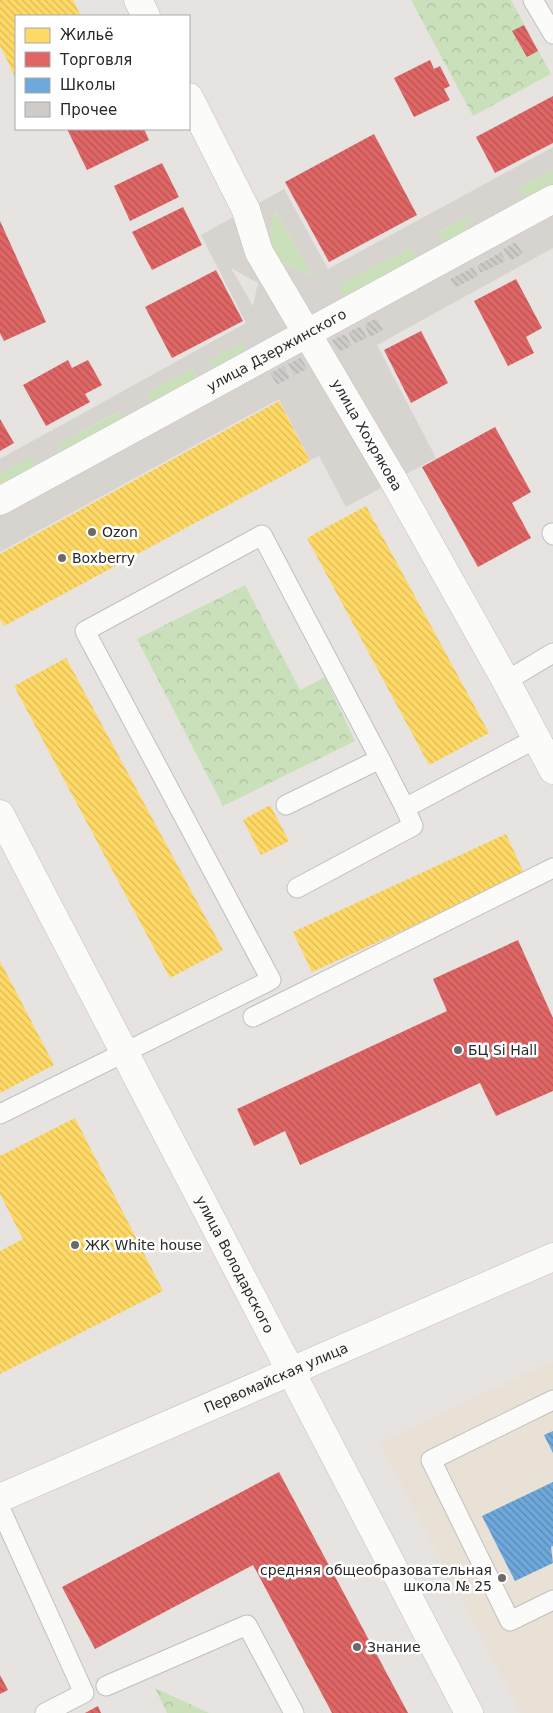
<svg xmlns="http://www.w3.org/2000/svg" width="553" height="1713" font-family="'DejaVu Sans',sans-serif">
	<style>
		.education { fill: #e9e1d5 }
		.grass { fill: #cae0bb }
		.park { fill: url(#park-crowns) }
		.plaza { fill: #d7d3cf; fill-rule: evenodd }
		.homes { fill: url(#homes-back-hatch) }
		.shops { fill: url(#shops-back-hatch) }
		.schools { fill: url(#schools-back-hatch) }
		.building { fill: url(#building-back-hatch) }
		.lines { fill: none; stroke-linecap: round; stroke-linejoin: round }
		.service-casing { stroke: #c0bfc1; stroke-width: 21 }
		.pedestrian-casing { stroke: #c0bfc1; stroke-width: 29 }
		.minor-casing { stroke: #c0bfc1; stroke-width: 29 }
		.tertiary-casing { stroke: #c0bfc1; stroke-width: 29 }
		.service { stroke: #fbfbfa; stroke-width: 19 }
		.pedestrian { stroke: #fbfbfa; stroke-width: 28 }
		.minor { stroke: #fbfbfa; stroke-width: 28 }
		.tertiary { stroke: #fbfbfa; stroke-width: 28 }
		.poi-dot { fill: #6b6a69; stroke: #fff; stroke-width: 2 }
		.labels { text-anchor: middle; stroke-width: 5; stroke-linejoin: round; paint-order: stroke }
		.street-label { font-size: 14px; fill: #292929; stroke: #fff }
		.poi-label { font-size: 14px; fill: #292929; stroke: #fff; text-anchor: start }
	</style>
	<defs>
		<pattern id="park-crowns" width="20" height="18" patternUnits="userSpaceOnUse" patternTransform="scale(1.25)"><rect width="20" height="18" fill="#cae0bb"/><path d="M2 6a3 3 0 1 1 6 0M12 15a3 3 0 1 1 6 0" fill="none" stroke="#aec0a1"/></pattern>
		<pattern id="homes-back-hatch" width="6" height="6" patternUnits="userSpaceOnUse" patternTransform="scale(1.25)"><rect width="6" height="6" fill="#ffd966"/><path d="M-1 5l2 2M0 0l6 6M5-1l2 2" fill="none" stroke="#dbba58"/></pattern>
		<pattern id="shops-back-hatch" width="6" height="6" patternUnits="userSpaceOnUse" patternTransform="scale(1.25)"><rect width="6" height="6" fill="#e06666"/><path d="M-1 5l2 2M0 0l6 6M5-1l2 2" fill="none" stroke="#b65454"/></pattern>
		<pattern id="schools-back-hatch" width="6" height="6" patternUnits="userSpaceOnUse" patternTransform="scale(1.25)"><rect width="6" height="6" fill="#6fa8dc"/><path d="M-1 5l2 2M0 0l6 6M5-1l2 2" fill="none" stroke="#5b89b2"/></pattern>
		<pattern id="building-back-hatch" width="6" height="6" patternUnits="userSpaceOnUse" patternTransform="scale(1.25)"><rect width="6" height="6" fill="#cecbc9"/><path d="M-1 5l2 2M0 0l6 6M5-1l2 2" fill="none" stroke="#b1aead"/></pattern>
	</defs>
	<rect width="100%" height="100%" fill="#e6e3e0"/>
	<polygon class="education" points="553,1361 553,1713 521,1713 380,1443"/>
	<g class="grass">
		<polygon points="553,169 553,189 534,199 515,190"/>
		<polygon points="275,210 313,277 266,255"/>
		<polygon points="474,212 461,238 444,248 436,234"/>
		<polygon points="411,247 417,259 344,297 338,285"/>
		<polygon points="246,340 242,359 220,370 205,362"/>
		<polygon points="192,368 198,378 152,404 147,393"/>
		<polygon points="120,411 125,421 62,455 57,445"/>
		<polygon points="32,456 38,469 0,489 0,473"/>
	</g>
	<g class="park">
		<polygon points="411,0 511,0 551,74 473,116"/>
		<polygon points="245,585 300,690 325,677 355,741 223,806 137,639"/>
		<polygon points="155,1688 209,1713 167,1713"/>
	</g>
	<path class="plaza" d="M553 147V169L515 190 534 199 553 189V248L377 345 436 458 346 507 319 456 310 460 279 399 0 552V489L38 468 32 457 0 473V459L246 323 201 235 284 189 328 269ZM262 211V212L254 241 236 226ZM275 211H276L313 277 266 255ZM473 213 461 238 444 247 437 233ZM516 242 523 254 510 261 503 249ZM411 247 417 259 344 296 339 285ZM501 252 506 261 481 273 477 264ZM473 267 478 276 455 288 450 279ZM231 268 258 283 253 306ZM377 318 383 330 370 336 364 324ZM361 326 367 338 354 344 348 332ZM345 334 352 346 339 352 332 340ZM245 341 242 359 220 370 206 362ZM301 357 307 369 294 376 288 364ZM284 366 290 378 277 385 271 373ZM192 368 198 378 152 403 147 393ZM119 411 125 421 62 455 57 445Z"/>
	<g class="homes">
		<polygon points="0,0 73,0 81,16 16,16 16,79 0,45"/>
		<polygon points="279,401 310,461 4,626 0,619 0,554"/>
		<polygon points="366,506 489,733 429,765 307,538"/>
		<polygon points="66,658 223,950 170,978 14,686"/>
		<polygon points="270,805 289,841 261,855 243,820"/>
		<polygon points="506,834 525,875 312,972 293,932"/>
		<polygon points="0,961 54,1065 0,1093"/>
		<polygon points="75,1118 163,1291 0,1374 0,1251 23,1239 0,1194 0,1156"/>
	</g>
	<g class="shops">
		<polygon points="524,25 538,51 527,57 512,31"/>
		<polygon points="430,60 434,69 440,66 450,86 444,89 450,100 414,117 394,78"/>
		<polygon points="553,96 553,143 495,173 476,137"/>
		<polygon points="67,129 144,129 149,140 87,170"/>
		<polygon points="374,134 417,215 329,262 285,182"/>
		<polygon points="162,163 179,197 130,221 114,186"/>
		<polygon points="183,207 202,245 152,270 132,232"/>
		<polygon points="0,221 46,322 4,341 0,333"/>
		<polygon points="216,270 243,321 172,358 145,307"/>
		<polygon points="516,279 542,328 526,337 534,353 508,366 474,301"/>
		<polygon points="421,331 448,383 411,403 384,350"/>
		<polygon points="68,360 72,368 88,360 102,385 85,394 90,402 46,426 23,385"/>
		<polygon points="0,419 14,443 0,451"/>
		<polygon points="495,427 531,492 512,503 531,538 478,567 422,467"/>
		<polygon points="518,940 553,1018 553,1091 496,1116 480,1083 300,1165 285,1131 254,1146 237,1109 447,1011 433,979"/>
		<polygon points="279,1472 408,1713 332,1713 253,1565 95,1649 62,1587"/>
		<polygon points="0,1675 8,1690 0,1694"/>
		<polygon points="98,1706 101,1713 85,1713"/>
	</g>
	<g class="schools">
		<polygon points="553,1431 553,1453 544,1435"/>
		<polygon points="553,1482 553,1546 551,1547 553,1563 515,1581 482,1516"/>
	</g>
	<g class="building">
		<polygon points="516,242 523,254 510,261 503,249"/>
		<polygon points="501,252 506,261 481,273 477,265"/>
		<polygon points="473,267 478,276 455,288 450,279"/>
		<polygon points="377,318 383,330 370,337 364,324"/>
		<polygon points="361,326 367,338 354,344 348,332"/>
		<polygon points="345,334 352,346 339,352 332,340"/>
		<polygon points="301,357 307,369 294,376 288,364"/>
		<polygon points="284,366 290,378 277,385 270,373"/>
	</g>
	<g class="lines">
		<defs>
			<g id="service">
				<polyline points="533,0 553,34"/>
				<polyline points="552,533 553,535"/>
				<polyline points="506,681 553,653"/>
				<polyline points="286,805 380,759 405,808"/>
				<polyline points="297,888 413,826 405,808 537,738"/>
				<polyline points="253,1017 553,868"/>
				<polyline points="0,1114 271,980 85,631 262,535 380,759"/>
				<polyline points="553,1400 431,1460 510,1621 553,1600"/>
				<polyline points="0,1508 84,1693 45,1713"/>
				<polyline points="106,1686 247,1625 294,1713"/>
			</g>
			<g id="pedestrian">
				<polyline points="246,210 259,252 394,481"/>
				<path id="s1" d="M0 501 553 199"/>
			</g>
			<g id="minor">
				<polyline points="138,0 146,16"/>
				<polyline points="189,97 246,210"/>
				<polyline points="394,481 506,681 553,770"/>
				<path id="s2" d="M0 814 469 1713"/>
			</g>
			<g id="tertiary">
				<path id="s3" d="M0 1498 553 1257"/>
			</g>
		</defs>
		<use href="#service" class="service-casing"/>
		<use href="#pedestrian" class="pedestrian-casing"/>
		<use href="#minor" class="minor-casing"/>
		<use href="#tertiary" class="tertiary-casing"/>
		<use href="#service" class="service"/>
		<use href="#pedestrian" class="pedestrian"/>
		<use href="#minor" class="minor"/>
		<use href="#tertiary" class="tertiary"/>
	</g>
	<g class="poi-dot">
		<circle cx="92" cy="532" r="5"/>
		<circle cx="62" cy="558" r="5"/>
		<circle cx="458" cy="1050" r="5"/>
		<circle cx="75" cy="1245" r="5"/>
		<circle cx="502" cy="1578" r="5"/>
		<circle cx="357" cy="1647" r="5"/>
	</g>
	<g class="labels">
		<g class="street-label">
			<text dy="5" stroke="none"><textPath href="#s1" startOffset="315">улица Дзержинского</textPath></text>
			<text transform="translate(367 435) rotate(60)" y="5">улица Хохрякова</text>
			<text dy="5" stroke="none"><textPath href="#s2" startOffset="508">улица Володарского</textPath></text>
			<text dy="5" stroke="none"><textPath href="#s3" startOffset="301">Первомайская улица</textPath></text>
		</g>
		<g class="poi-label">
			<text x="102" y="537">Ozon</text>
			<text x="72" y="563">Boxberry</text>
			<text x="468" y="1055">БЦ Si Hall</text>
			<text x="85" y="1250">ЖК White house</text>
			<text x="492" y="1575" text-anchor="end">средняя общеобразовательная<tspan x="492" dy="16">школа № 25</tspan></text>
			<text x="367" y="1652">Знание</text>
		</g>
	</g>
	<rect x="15" y="15" width="175" height="115" fill="#ffffff" stroke="#a9a9a9"/>
	<rect x="25" y="28" width="25" height="15" fill="#ffd966" stroke="#a9a9a9"/>
	<text x="60" y="40" font-size="15" fill="#292929">Жильё</text>
	<rect x="25" y="52" width="25" height="15" fill="#e06666" stroke="#a9a9a9"/>
	<text x="60" y="65" font-size="15" fill="#292929">Торговля</text>
	<rect x="25" y="78" width="25" height="15" fill="#6fa8dc" stroke="#a9a9a9"/>
	<text x="60" y="90" font-size="15" fill="#292929">Школы</text>
	<rect x="25" y="102" width="25" height="15" fill="#cecbc9" stroke="#a9a9a9"/>
	<text x="60" y="115" font-size="15" fill="#292929">Прочее</text>
</svg>
